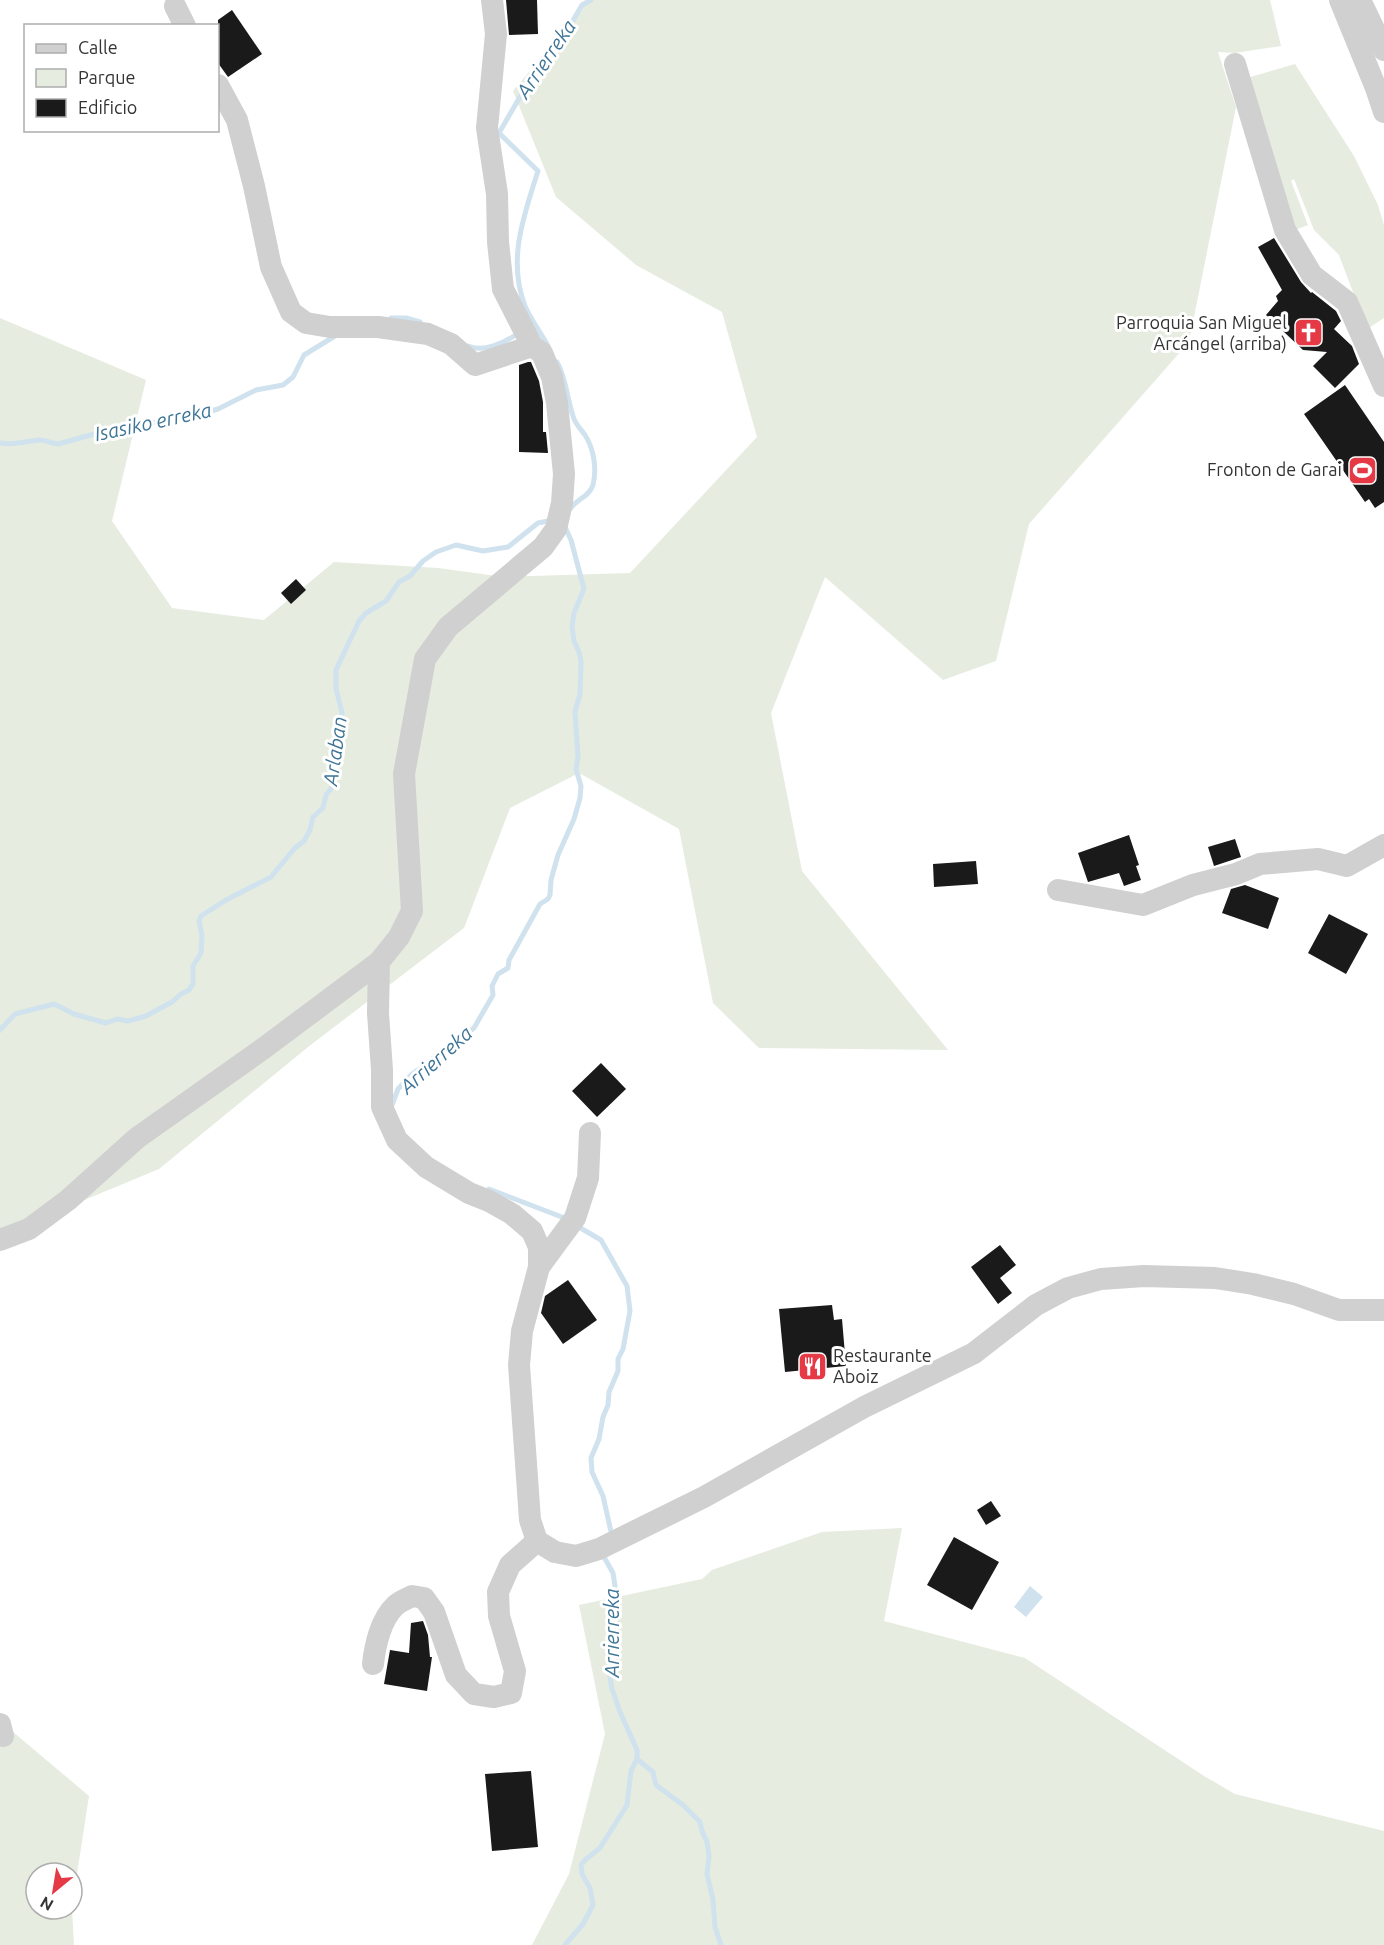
<svg xmlns="http://www.w3.org/2000/svg" width="1384" height="1945" font-family="Ubuntu,sans-serif">
	<style>
		.green { fill: #e6ecdf }
		.water { fill: #cfe2ee }
		.lines { fill: none; stroke-linecap: round; stroke-linejoin: round }
		.stream { stroke: #cfe2ee; stroke-width: 5 }
		.building { fill: #1a1a1a }
		.minor { stroke: #d0d0d0; stroke-width: 22 }
		.labels { text-anchor: middle; stroke-width: 6; stroke-linejoin: round; paint-order: stroke }
		.poi-label { font-size: 18px; fill: #333; stroke: #fff; text-anchor: end }
		.water-label { font-size: 20px; font-style: italic; fill: #3f7597; stroke: #fff }
	</style>
	<rect width="100%" height="100%" fill="#fff"/>
	<g class="green">
		<polygon points="589,0 1270,0 1281,46 1235,53 1218,52 1236,107 1189,342 1029,524 996,661 943,680 825,577 771,713 802,871 948,1050 759,1048 713,1003 679,829 579,773 510,808 464,928 308,1047 159,1169 0,1235 0,318 146,380 112,521 172,608 264,620 334,562 438,568 504,577 630,573 757,437 722,312 636,265 556,197 513,91"/>
		<polygon points="1295,64 1354,156 1378,205 1384,225 1384,318 1367,329 1339,255 1314,230 1294,179 1291,181 1308,225 1295,230 1247,78"/>
		<polygon points="902,1528 884,1621 1025,1658 1204,1776 1235,1794 1384,1831 1384,1945 532,1945 569,1874 605,1734 579,1605 702,1579 712,1570 822,1532"/>
		<polygon points="0,1721 89,1796 72,1906 72,1873 36,1873 36,1909 72,1909 74,1945 0,1945"/>
	</g>
	<polygon class="water" points="1030,1586 1043,1597 1026,1617 1014,1607"/>
	<g class="lines">
		<g class="stream">
			<polyline points="391,318 406,318 420,322"/>
			<path d="M468 346C483 353 504 343 517 334"/>
			<path d="M548 346C541 333 531 320 525 306 507 260 524 215 538 171L499 133 542 59 555 43 564 36 582 5 591 0"/>
			<path d="M557 362C566 378 567 398 573 416 575 424 580 428 585 435 594 449 597 469 593 485 590 496 577 499 571 508"/>
			<path d="M0 443C14 446 25 441 39 440 45 440 51 443 58 444L109 430 198 415 218 409 256 390 283 385 293 377 304 355 335 336"/>
			<polyline points="0,1030 15,1014 54,1004 74,1014 106,1023 117,1019 128,1021 146,1016 172,1002 181,994 189,990 193,984 193,966 201,953 202,936 199,921 201,916 226,900 271,877 294,849 304,841 310,830 313,817 323,808 326,795 333,786 336,769 334,757 337,737 336,727 342,713 336,688 336,670 359,621 366,613 386,601 399,582 410,576 423,561 436,552 456,545 483,551 508,547 538,523 553,520"/>
			<polyline points="392,1105 398,1089 411,1075 474,1028 493,995 492,986 498,974 508,968 509,960 540,904 548,899 550,895 551,880 558,855 574,819 580,798 581,786 576,769 578,757 575,712 580,694 581,662 579,652 574,641 572,627 574,613 584,589 571,540 565,527"/>
			<polyline points="489,1189 567,1219"/>
			<polyline points="577,1226 601,1240 627,1286 630,1311 623,1349 618,1359 618,1371 609,1392 608,1405 603,1417 599,1439 591,1458 592,1472 603,1496 612,1536"/>
			<polyline points="637,1759 653,1772 656,1785 683,1805 700,1822 702,1831 707,1842 709,1856 707,1874 713,1900 715,1927 721,1945"/>
			<polyline points="565,1945 583,1924 593,1905 590,1888 582,1874 581,1865 585,1860 600,1848 627,1805 631,1771 637,1759 637,1750 620,1712 612,1689 610,1677 611,1658 617,1628 615,1586 613,1573 604,1557 605,1553"/>
		</g>
	</g>
	<g class="building">
		<polygon points="506,0 537,0 538,34 509,35"/>
		<polygon points="232,10 262,54 228,77 218,63 218,20"/>
		<polygon points="1274,238 1301,282 1311,293 1312,292 1336,311 1341,321 1334,329 1352,346 1359,364 1335,388 1313,366 1327,352 1303,350 1266,315 1278,301 1276,296 1282,290 1258,247"/>
		<polygon points="528,362 531,362 539,381 543,402 543,432 546,432 548,453 519,452 519,365"/>
		<polygon points="1345,385 1384,442 1384,502 1375,508 1369,499 1365,502 1304,414"/>
		<polygon points="296,579 306,590 291,604 281,593"/>
		<polygon points="1129,835 1139,865 1136,866 1141,880 1124,886 1119,873 1088,882 1078,853"/>
		<polygon points="1235,839 1241,857 1214,866 1208,847"/>
		<polygon points="976,861 978,884 934,887 933,864"/>
		<polygon points="1245,885 1279,898 1268,929 1222,913 1231,889"/>
		<polygon points="1329,914 1368,934 1346,974 1308,953"/>
		<polygon points="601,1063 626,1089 597,1117 572,1091"/>
		<polygon points="1000,1245 1016,1265 1000,1278 1012,1293 998,1304 971,1267"/>
		<polygon points="568,1280 597,1320 563,1344 541,1313 545,1296"/>
		<polygon points="832,1305 834,1320 842,1319 846,1366 785,1372 779,1309"/>
		<polygon points="991,1501 1001,1516 986,1525 977,1510"/>
		<polygon points="954,1537 999,1562 972,1610 927,1585"/>
		<polygon points="423,1621 428,1635 430,1657 432,1657 427,1691 384,1684 390,1650 409,1653 411,1623"/>
		<polygon points="531,1771 538,1847 492,1851 485,1774"/>
	</g>
	<g class="lines">
		<g class="minor">
			<polyline points="492,0 496,34 487,128 497,194 498,242 503,289 532,346 542,353 552,377 557,403 564,474 562,503 556,529 543,547 448,627 425,659 404,774 412,911 399,937 379,962 378,1013 382,1070 382,1107 397,1140 426,1167 469,1193 489,1201 512,1214 532,1231 539,1247 539,1267 522,1331 519,1365 530,1520 537,1541 555,1552 576,1556 599,1549 704,1497 866,1406 974,1353 1036,1305 1068,1288 1101,1279 1144,1276 1215,1278 1253,1284 1294,1294 1339,1310 1384,1310"/>
			<polyline points="1340,0 1376,88 1384,112"/>
			<polyline points="1360,0 1384,50"/>
			<polyline points="175,6 185,26"/>
			<polyline points="1235,64 1285,230 1312,275 1347,302 1384,386"/>
			<polyline points="218,85 237,120 254,186 271,267 291,312 306,323 330,327 378,327 428,334 451,344 475,365 532,346"/>
			<polyline points="1058,890 1143,905 1193,885 1236,874 1260,864 1318,859 1347,866 1384,845"/>
			<polyline points="0,1240 29,1229 68,1200 137,1138 264,1048 379,962"/>
			<polyline points="539,1267 575,1218 588,1178 590,1133"/>
			<path d="M373 1664C375 1645 381 1619 395 1606 400 1601 407 1599 412 1596L424 1598 434 1612 456 1675 474 1694 494 1697 511 1693 515 1671 499 1616 498 1592 510 1565 537 1541"/>
			<polyline points="0,1724 3,1736"/>
		</g>
	</g>
	<defs>
		<symbol id="church-square" viewBox="-11 -11 22 22"><rect x="-9" y="-9" width="18" height="18" rx="4" fill="#e63946" stroke="#fff"/><path d="M-1.2-6h2.4v3.5h3.3v2.4h-3.3V6h-2.4V-.1h-3.3v-2.4h3.3Z" fill="#fff"/></symbol>
		<symbol id="stadium-square" viewBox="-11 -11 22 22"><rect x="-9" y="-9" width="18" height="18" rx="4" fill="#e63946" stroke="#fff"/><path d="M0-5a6.5 5 0 1 0 0 10a6.5 5 0 1 0 0-10ZM-3.5-1.8h7v3.6h-7Z" fill="#fff"/></symbol>
		<symbol id="restaurant-square" viewBox="-11 -11 22 22"><rect x="-9" y="-9" width="18" height="18" rx="4" fill="#e63946" stroke="#fff"/><path d="M-5-6h1v4h1v-4h1v4h1v-4h1v5L-1.5 .5V6h-2V.5L-5-1ZM5-6V6H3V1.5H1.5Q1.5-4 5-6Z" fill="#fff"/></symbol>
	</defs>
	<g fill-rule="evenodd">
		<use href="#church-square" x="1292" y="316" width="33" height="33"/>
		<use href="#stadium-square" x="1346" y="454" width="33" height="33"/>
		<use href="#restaurant-square" x="796" y="1350" width="33" height="33"/>
	</g>
	<g class="labels">
		<g class="poi-label">
			<text x="1287" y="329">Parroquia San Miguel<tspan x="1287" dy="21">Arcángel (arriba)</tspan></text>
			<text x="1342" y="476">Fronton de Garai</text>
			<text x="833" y="1362" text-anchor="start">Restaurante<tspan x="833" dy="21">Aboiz</tspan></text>
		</g>
		<g class="water-label">
			<text transform="translate(546 59) rotate(-56)" y="7">Arrierreka</text>
			<text transform="translate(153 422) rotate(-12)" y="7">Isasiko erreka</text>
			<text transform="translate(335 751) rotate(-82)" y="7">Arlaban</text>
			<text transform="translate(436 1060) rotate(-42)" y="7">Arrierreka</text>
			<text transform="translate(612 1633) rotate(-90)" y="7">Arrierreka</text>
		</g>
	</g>
	<rect x="24" y="24" width="195" height="108" fill="#ffffff" stroke="#adadad" stroke-width="1.5"/>
	<rect x="36" y="44" width="30" height="9" fill="#d0d0d0" stroke="#adadad" stroke-width="1.5"/>
	<text x="78" y="54" font-size="18" fill="#333333">Calle</text>
	<rect x="36" y="69" width="30" height="18" fill="#e6ecdf" stroke="#adadad" stroke-width="1.5"/>
	<text x="78" y="84" font-size="18" fill="#333333">Parque</text>
	<rect x="36" y="99" width="30" height="18" fill="#1a1a1a" stroke="#adadad" stroke-width="1.5"/>
	<text x="78" y="114" font-size="18" fill="#333333">Edificio</text>
	<g transform="translate(54 1891) rotate(210)"><circle r="28" fill="#ffffff" stroke="#adadad" stroke-width="1.5"/>
	<path d="M0-4.5L10 22L0 15L-10 22Z" fill="#e63946"/>
	<text y="-9" font-size="16" font-weight="bold" text-anchor="middle" fill="#333333">N</text>
	</g>
</svg>
